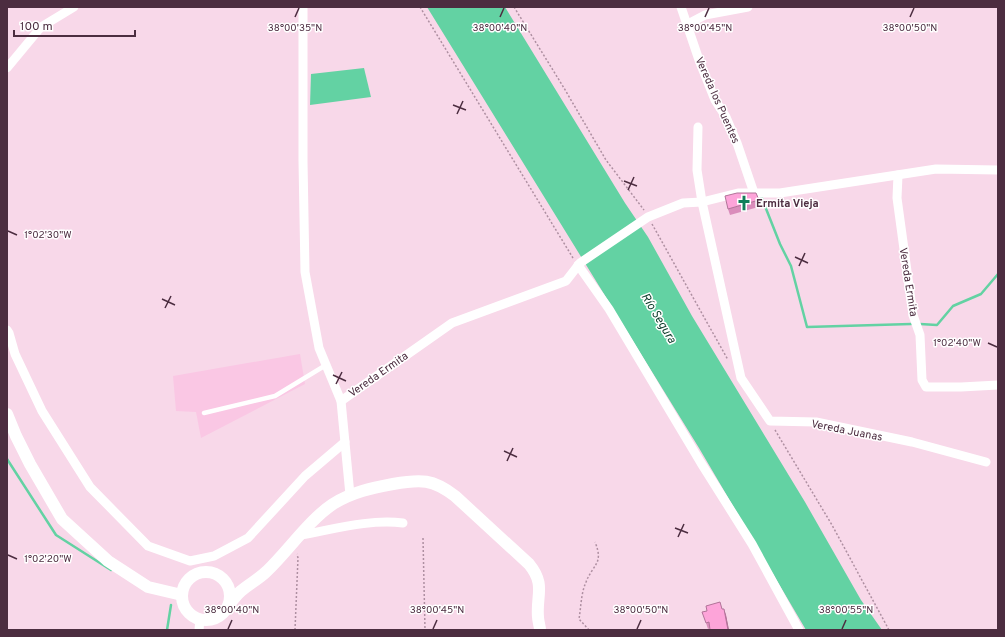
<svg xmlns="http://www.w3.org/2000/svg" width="1005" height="637" font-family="Overpass,sans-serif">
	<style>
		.built { fill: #fac7e4 }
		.water { fill: #63d2a3 }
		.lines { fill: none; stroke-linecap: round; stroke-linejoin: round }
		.stream { stroke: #63d2a3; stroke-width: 2.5 }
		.path { stroke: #ae8fa1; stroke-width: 1.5; stroke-dasharray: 2 2; stroke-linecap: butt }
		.lane { stroke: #fff; stroke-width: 4.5 }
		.street { stroke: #fff; stroke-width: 9 }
		.secondary { stroke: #fff; stroke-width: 12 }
		.wall { fill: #da8dbb }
		.shaded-wall { fill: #b17398 }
		.building { fill: #fda4d9; stroke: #b17398 }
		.ticks { fill: none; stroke: #4c2d40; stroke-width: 1.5 }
		.labels { text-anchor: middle; stroke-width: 3; stroke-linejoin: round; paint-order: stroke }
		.street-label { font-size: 11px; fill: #4c2d40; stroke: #fff }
		.poi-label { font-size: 11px; font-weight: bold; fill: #4c2d40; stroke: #fff; text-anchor: start }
		.water-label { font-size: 12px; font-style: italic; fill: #093b28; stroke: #fff }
		.ticks-label { font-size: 10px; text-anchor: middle; fill: #4c2d40; stroke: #fff; stroke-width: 3; stroke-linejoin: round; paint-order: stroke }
	</style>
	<rect width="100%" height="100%" fill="#f8d8e9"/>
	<polygon class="built" points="300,354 305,384 201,438 196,412 176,411 173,376"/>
	<g class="water">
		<polygon points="427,7 505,7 625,203 648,237 692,316 805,502 861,600 882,630 806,630 699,448"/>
		<polygon points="364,68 371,97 310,105 311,74"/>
	</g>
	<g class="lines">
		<g class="stream">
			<polyline points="761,196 780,244 791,266 807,327 911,324"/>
			<polyline points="920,324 937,325 953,306 981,294 998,274"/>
			<polyline points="7,459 56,535 111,570"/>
			<polyline points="167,630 171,605"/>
		</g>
		<g class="path">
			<polyline points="420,7 573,258"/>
			<polyline points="514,7 564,88 606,160 644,210"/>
			<polyline points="652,224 728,360"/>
			<polyline points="775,430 832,525 889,630"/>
			<polyline points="423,538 425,630"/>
			<polyline points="295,630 298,558 297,554"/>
			<path d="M589 630 579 619C581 607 581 593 586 582 593 564 604 564 595 542"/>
		</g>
		<polyline class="lane" points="204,413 275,396 326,365"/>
		<g class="street">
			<polyline points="303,7 303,161 305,272 319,348 341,401 350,495"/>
			<polyline points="681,7 699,60 715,100 726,117 737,143 754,193"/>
			<polyline points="686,25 705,15 748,7"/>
			<polyline points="7,68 41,27 74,7"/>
			<polyline points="698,127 697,170 702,202 741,378 770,421 816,422 912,442 986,462"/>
			<polyline points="898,175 897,198 913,315 920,335 922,380 926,387 961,387 998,385"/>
			<polyline points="578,265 609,309 701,463 752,544 799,630"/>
			<polyline points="7,330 9,333 15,354 42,411 90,487 148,546 190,561 214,556 248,538 305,476 345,442"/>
			<polyline points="341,401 452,323 566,281 580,263 648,217 683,203 702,202 738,193 780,193 936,169 998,170"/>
			<path d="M301 535C335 529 369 519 403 523"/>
			<polyline points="199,630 200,619"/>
		</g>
		<g class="secondary">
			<polyline points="7,414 16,436 30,464 62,519 108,561 148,587 182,595"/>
			<circle cx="206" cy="596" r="24"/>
			<path d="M229 605C233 600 236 595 241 591 249 584 259 579 267 571 288 551 309 520 333 504 352 492 372 488 393 484 421 479 433 479 455 496L529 564C546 585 536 595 538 617 538 621 540 626 540 630"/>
		</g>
	</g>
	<g class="wall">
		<polygon points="759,200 762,206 730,215 728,209"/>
		<polygon points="723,609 726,615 729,630 710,630 710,628 708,629 706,623"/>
	</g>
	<polygon class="shaded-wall" points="724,609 726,615 729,630 728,630"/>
	<g class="building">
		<polygon points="737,193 756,193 759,200 728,209 725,196"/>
		<polygon points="720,602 722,609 724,609 728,630 710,630 709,622 706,623 702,612 707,611 706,606"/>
	</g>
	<path class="ticks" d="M295 17 299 8M500 17 504 8M705 17 709 8M910 17 914 8M453 105 466 110M457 114 463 101M624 181 637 186M628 190 634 177M8 231 17 235M795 257 808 263M799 266 805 253M162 299 175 305M165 308 171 296M988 343 997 347M333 375 346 381M336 384 342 372M504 451 517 457M507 461 513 448M675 528 688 533M678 537 684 524M8 555 17 559M228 629 232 620M433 629 437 620M637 629 641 620M842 629 846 620"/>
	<defs>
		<symbol id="church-bare" viewBox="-9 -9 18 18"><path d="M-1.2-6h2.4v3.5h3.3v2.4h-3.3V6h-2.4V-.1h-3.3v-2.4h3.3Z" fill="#127e59" stroke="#fff" stroke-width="2.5" paint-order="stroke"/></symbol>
	</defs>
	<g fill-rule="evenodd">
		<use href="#church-bare" x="733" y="192" width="22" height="22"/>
	</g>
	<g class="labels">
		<g class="street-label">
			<text transform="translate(718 100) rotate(66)" y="4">Vereda los Puentes</text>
			<text transform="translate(909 282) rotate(81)" y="4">Vereda Ermita</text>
			<text transform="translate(378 374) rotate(-35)" y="4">Vereda Ermita</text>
			<text transform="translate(847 430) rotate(11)" y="4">Vereda Juanas</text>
		</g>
		<g class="poi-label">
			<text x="756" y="207">Ermita Vieja</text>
		</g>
		<g class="water-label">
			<text transform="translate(659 318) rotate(59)" y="4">Río Segura</text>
		</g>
	</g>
	<g class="ticks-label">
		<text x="295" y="31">38°00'35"N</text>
		<text x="500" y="31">38°00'40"N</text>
		<text x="705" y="31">38°00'45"N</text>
		<text x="910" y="31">38°00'50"N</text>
		<text x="48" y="238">1°02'30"W</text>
		<text x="957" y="346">1°02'40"W</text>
		<text x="48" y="562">1°02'20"W</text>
		<text x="232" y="613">38°00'40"N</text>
		<text x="437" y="613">38°00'45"N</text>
		<text x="641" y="613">38°00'50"N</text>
		<text x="846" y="613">38°00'55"N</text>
	</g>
	<rect width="1005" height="637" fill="none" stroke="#4c2d40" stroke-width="16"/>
	<path d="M14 30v6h121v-6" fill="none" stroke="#4c2d40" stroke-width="2"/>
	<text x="20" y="30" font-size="12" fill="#4c2d40" stroke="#ffffff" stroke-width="3" paint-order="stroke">100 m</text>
</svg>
